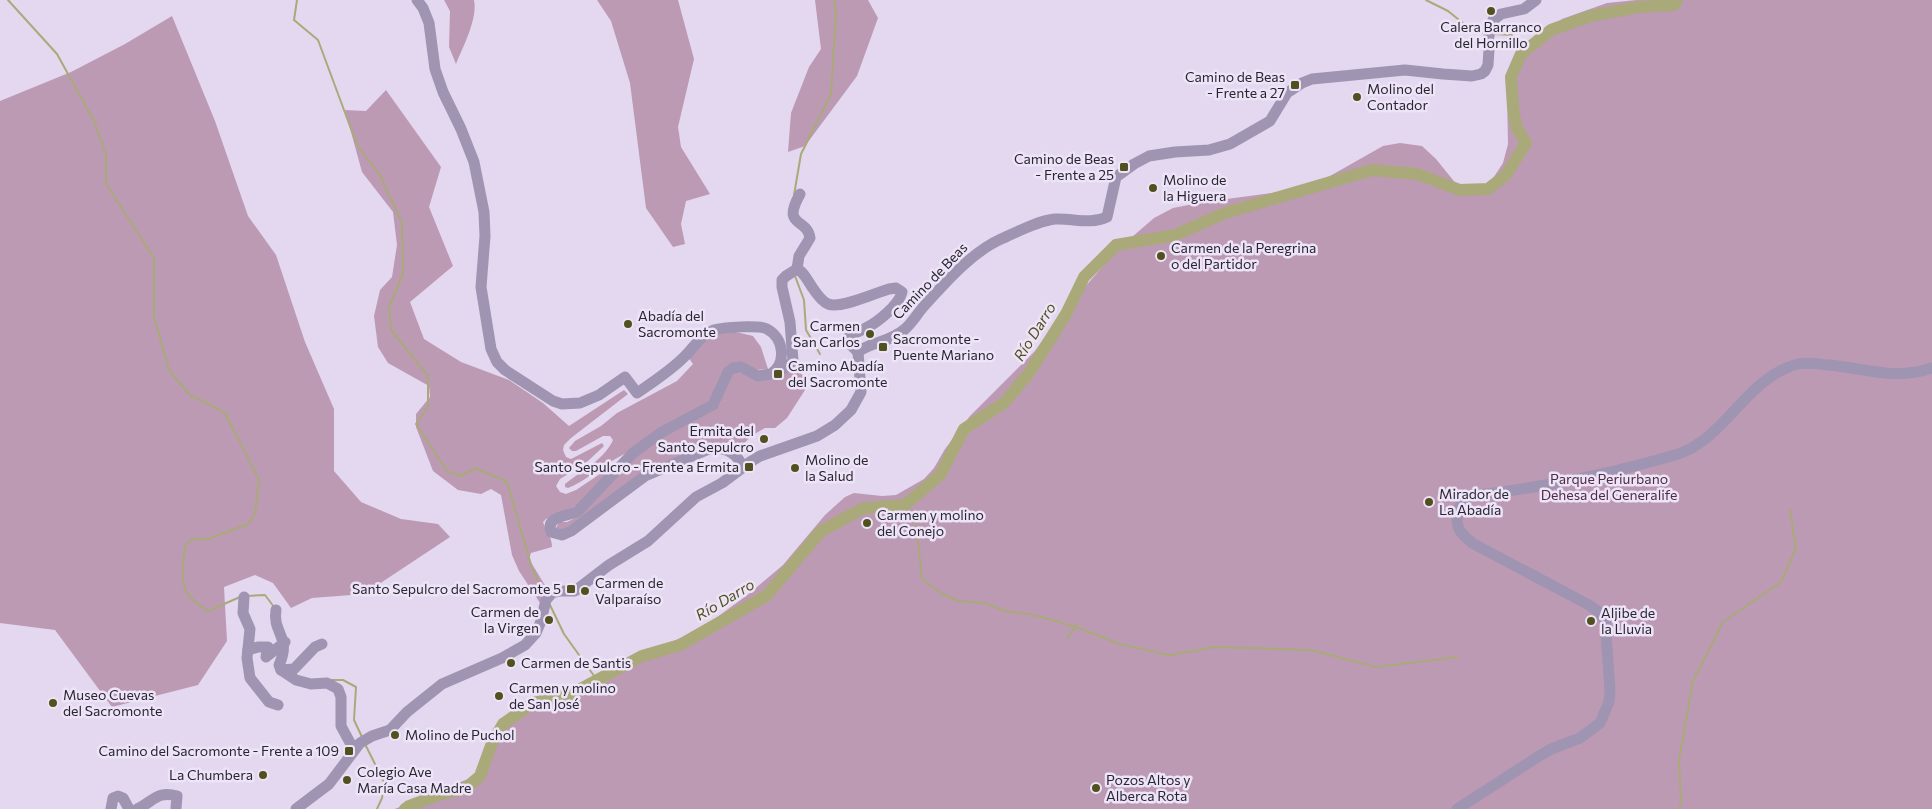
<svg xmlns="http://www.w3.org/2000/svg" width="1932" height="809" font-family="Commissioner,sans-serif">
	<style>
		.green { fill: #bd9ab3 }
		.lines { fill: none; stroke-linecap: round; stroke-linejoin: round }
		.stream { stroke: #aaa97a; stroke-width: 2 }
		.river { stroke: #aaa97a; stroke-width: 12 }
		.minor { stroke: #9f94b1; stroke-width: 11 }
		.poi-dot { fill: #50511f; stroke: #ede4f7; stroke-width: 2 }
		.labels { text-anchor: middle; stroke-width: 5; stroke-linejoin: round; paint-order: stroke }
		.poi-label { font-size: 14px; fill: #292632; stroke: #ede4f7; text-anchor: start }
		.street-label { font-size: 14px; fill: #292632; stroke: #ede4f7 }
		.park-label { font-size: 14px; fill: #4f2c44; stroke: #ede4f7 }
		.water-label { font-size: 15px; font-style: italic; fill: #50511f; stroke: #ede4f7 }
	</style>
	<rect width="100%" height="100%" fill="#e3d8ef"/>
	<g class="green">
		<path d="M444 0H474C478 18 463 47 456 64L449 47 450 11Z"/>
		<polygon points="597,0 678,0 694,59 678,127 681,147 710,194 686,201 681,224 685,244 673,247 646,208 630,83 611,21"/>
		<polygon points="815,0 868,0 878,18 857,76 805,146 788,152 791,113 809,67 821,49"/>
		<polygon points="1636,0 1932,0 1932,809 395,809 417,799 468,779 480,770 505,725 515,715 527,708 561,695 615,667 701,629 750,593 783,565 825,515 845,497 854,493 882,496 896,495 924,479 934,468 945,449 970,416 1035,351 1063,312 1117,250 1154,218 1173,208 1204,202 1301,189 1330,176 1383,146 1400,143 1422,146 1436,159 1457,185 1465,191 1477,193 1486,189 1503,163 1508,144 1507,95 1510,74 1518,55 1528,43 1562,19 1607,3"/>
		<polygon points="172,16 215,121 248,216 276,255 305,342 334,409 334,471 361,502 401,519 438,524 450,537 364,594 312,598 291,608 273,583 255,575 224,587 227,641 198,685 112,707 55,630 0,623 0,101 71,72 125,44"/>
		<path d="M386 90 441 167 429 207 453 266 410 302 424 339 461 362 509 380 543 403 569 426 624 390 628 394 571 438 564 445 563 450 566 457 571 459 602 443 604 446 588 461 560 479 556 486 560 492 566 494 576 490 618 462 585 500 563 514 546 519 543 522C546 532 552 536 552 547L531 553 529 559 549 592 540 603 519 571 512 555 501 495 491 489 481 494 458 490 433 471 416 427V414L430 397 429 386 388 363 378 347 374 316 380 290 392 277 397 245 393 212 362 172 345 110 366 111Z"/>
		<path d="M722 331 736 332 753 336 761 347 768 369 755 370 742 364C729 379 716 397 700 409 674 430 639 445 610 462 596 470 584 482 568 488L565 487V484C582 470 604 460 613 440L610 436H603L576 451H572L569 448 575 441 601 426 617 413 677 381 693 364 688 357 700 344Z"/>
		<path d="M795 367 805 378V390L787 418 775 428H765L751 436 741 447 723 445 651 468 563 530 556 528 559 522H567L577 517 641 451 690 420 713 411 720 403 723 388 733 373C742 371 746 375 755 378 769 384 783 373 795 367Z"/>
	</g>
	<g class="lines">
		<g class="stream">
			<path d="M8 0 57 54 94 121 106 155V184L154 258V317L169 370 189 394 225 413 259 480 255 514 248 524 208 539H193L185 545C182 578 176 592 208 611L240 597"/>
			<polyline points="297,0 294,20 318,40 357,145 380,175 402,223 403,274 389,307 391,330 428,376 428,407 416,424 447,471 461,476 476,468 507,482 532,568 544,594"/>
			<polyline points="1426,0 1448,11 1474,32 1486,33"/>
			<polyline points="1493,34 1512,35 1521,54"/>
			<polyline points="794,195 801,154 831,94 836,14 834,0"/>
			<polyline points="795,276 804,300 806,330 820,354"/>
			<polyline points="905,505 916,523 922,579 941,593 958,601 984,603 1005,611 1034,615 1079,628 1119,644 1169,655 1216,647 1311,650 1376,667 1457,657"/>
			<polyline points="247,596 265,595 274,607"/>
			<polyline points="550,605 564,634 597,680"/>
			<polyline points="1067,638 1078,624"/>
			<polyline points="331,680 343,680 356,687 354,720 362,737"/>
			<polyline points="365,744 385,784 382,798 377,809"/>
			<polyline points="1679,809 1681,802 1679,760 1693,681 1723,622 1781,582 1796,548 1790,510"/>
		</g>
		<polyline class="river" points="405,809 409,806 438,795 466,788 480,776 492,743 503,724 533,703 573,693 642,656 680,645 766,596 821,531 864,508 905,505 940,475 964,429 1004,403 1029,373 1066,314 1084,277 1116,245 1175,235 1225,213 1372,170 1417,174 1460,190 1488,189 1506,175 1526,143 1516,126 1513,107 1511,77 1521,54 1551,30 1590,16 1639,7 1674,5 1677,0"/>
		<g class="minor">
			<path d="M417 0 423 8 429 23 435 69 443 92 461 129 474 162 484 212 485 236 481 287 491 349 497 362 505 370 553 401 562 404 580 403 599 395 625 377 637 393C653 382 673 369 686 355 695 346 701 335 714 330 723 327 760 325 767 329 784 338 787 363 771 374L758 376 741 367 733 368 728 372 713 405 662 432 633 453 578 511C569 517 545 515 551 532L562 535 571 531 645 476 709 449C725 446 736 452 743 467"/>
			<path d="M797 269 799 256 810 238C807 217 781 228 800 194"/>
			<path d="M858 352C873 341 889 343 905 329 913 322 917 314 924 306 946 282 972 252 1001 239 1017 232 1037 221 1055 219 1073 218 1090 225 1107 217L1116 177 1134 164 1149 156 1175 152 1209 150 1230 144 1270 121 1287 93 1302 83 1312 79 1405 70 1443 74 1472 76 1481 74 1485 71 1488 65 1489 49 1488 40 1493 20 1501 14 1524 9 1536 0"/>
			<path d="M777 369 785 368 793 361 790 322 782 287V280L786 276 797 269C804 272 807 280 812 287 816 293 821 301 828 304 841 309 875 293 889 289L896 288 902 292C899 305 878 322 866 328 858 332 851 333 846 340L858 352"/>
			<polyline points="244,597 243,613 250,629 247,658 250,678 269,702 278,705"/>
			<path d="M276 610C272 633 292 637 279 665L281 670 296 680 311 684 327 683 338 689 341 697V726L354 750"/>
			<polyline points="248,650 258,647 268,647 266,657 285,642"/>
			<polyline points="281,670 294,669 315,647 322,644"/>
			<polyline points="111,809 113,798 118,796 123,798 129,809"/>
			<path d="M137 809C153 802 157 790 177 796L176 808"/>
			<polyline points="296,809 329,784 360,743 372,736 390,730 407,712 442,684 502,658 525,645 536,633 541,621 546,600 552,593 560,591 575,591 584,584 609,565 648,541 696,497 722,483 750,462 760,456 817,436 835,425 851,410 861,392 858,352"/>
			<path d="M1457 809 1536 758 1551 749 1580 738 1600 723 1609 702 1610 690 1605 620 1599 612 1589 605 1472 543C1468 539 1462 535 1459 529 1455 521 1458 503 1467 498 1474 495 1485 494 1493 493 1510 491 1528 488 1545 485 1588 478 1633 467 1675 455 1726 440 1746 377 1798 364 1807 362 1818 364 1828 365 1865 368 1894 381 1932 368"/>
		</g>
	</g>
	<g class="poi-dot">
		<circle cx="1491" cy="11" r="5"/>
		<rect x="1290" y="80" width="10" height="10" rx="2.5"/>
		<circle cx="1357" cy="97" r="5"/>
		<rect x="1119" y="162" width="10" height="10" rx="2.5"/>
		<circle cx="1153" cy="188" r="5"/>
		<circle cx="1161" cy="256" r="5"/>
		<circle cx="628" cy="324" r="5"/>
		<circle cx="870" cy="334" r="5"/>
		<rect x="878" y="342" width="10" height="10" rx="2.5"/>
		<rect x="773" y="369" width="10" height="10" rx="2.5"/>
		<circle cx="764" cy="439" r="5"/>
		<rect x="744" y="462" width="10" height="10" rx="2.5"/>
		<circle cx="795" cy="468" r="5"/>
		<circle cx="1429" cy="502" r="5"/>
		<circle cx="867" cy="523" r="5"/>
		<rect x="566" y="584" width="10" height="10" rx="2.5"/>
		<circle cx="585" cy="591" r="5"/>
		<circle cx="549" cy="620" r="5"/>
		<circle cx="1591" cy="621" r="5"/>
		<circle cx="511" cy="663" r="5"/>
		<circle cx="499" cy="696" r="5"/>
		<circle cx="53" cy="703" r="5"/>
		<circle cx="395" cy="735" r="5"/>
		<rect x="344" y="746" width="10" height="10" rx="2.5"/>
		<circle cx="263" cy="775" r="5"/>
		<circle cx="347" cy="780" r="5"/>
		<circle cx="1096" cy="788" r="5"/>
	</g>
	<g class="labels">
		<g class="poi-label">
			<text x="1491" y="32" text-anchor="middle">Calera Barranco<tspan x="1491" dy="16">del Hornillo</tspan></text>
			<text x="1285" y="82" text-anchor="end">Camino de Beas<tspan x="1285" dy="16">- Frente a 27</tspan></text>
			<text x="1367" y="94">Molino del<tspan x="1367" dy="16">Contador</tspan></text>
			<text x="1114" y="164" text-anchor="end">Camino de Beas<tspan x="1114" dy="16">- Frente a 25</tspan></text>
			<text x="1163" y="185">Molino de<tspan x="1163" dy="16">la Higuera</tspan></text>
			<text x="1171" y="253">Carmen de la Peregrina<tspan x="1171" dy="16">o del Partidor</tspan></text>
			<text x="638" y="321">Abadía del<tspan x="638" dy="16">Sacromonte</tspan></text>
			<text x="860" y="331" text-anchor="end">Carmen<tspan x="860" dy="16">San Carlos</tspan></text>
			<text x="893" y="344">Sacromonte -<tspan x="893" dy="16">Puente Mariano</tspan></text>
			<text x="788" y="371">Camino Abadía<tspan x="788" dy="16">del Sacromonte</tspan></text>
			<text x="754" y="436" text-anchor="end">Ermita del<tspan x="754" dy="16">Santo Sepulcro</tspan></text>
			<text x="805" y="465">Molino de<tspan x="805" dy="16">la Salud</tspan></text>
			<text x="739" y="472" text-anchor="end">Santo Sepulcro - Frente a Ermita</text>
			<text x="1439" y="499">Mirador de<tspan x="1439" dy="16">La Abadía</tspan></text>
			<text x="877" y="520">Carmen y molino<tspan x="877" dy="16">del Conejo</tspan></text>
			<text x="595" y="588">Carmen de<tspan x="595" dy="16">Valparaíso</tspan></text>
			<text x="561" y="594" text-anchor="end">Santo Sepulcro del Sacromonte 5</text>
			<text x="539" y="617" text-anchor="end">Carmen de<tspan x="539" dy="16">la Virgen</tspan></text>
			<text x="1601" y="618">Aljibe de<tspan x="1601" dy="16">la Lluvia</tspan></text>
			<text x="521" y="668">Carmen de Santis</text>
			<text x="509" y="693">Carmen y molino<tspan x="509" dy="16">de San José</tspan></text>
			<text x="63" y="700">Museo Cuevas<tspan x="63" dy="16">del Sacromonte</tspan></text>
			<text x="405" y="740">Molino de Puchol</text>
			<text x="339" y="756" text-anchor="end">Camino del Sacromonte - Frente a 109</text>
			<text x="357" y="777">Colegio Ave<tspan x="357" dy="16">María Casa Madre</tspan></text>
			<text x="253" y="780" text-anchor="end">La Chumbera</text>
			<text x="1106" y="785">Pozos Altos y<tspan x="1106" dy="16">Alberca Rota</tspan></text>
		</g>
		<g class="street-label">
			<text transform="translate(930 281) rotate(-46)" y="5">Camino de Beas</text>
		</g>
		<g class="park-label">
			<text x="1609" y="484">Parque Periurbano<tspan x="1609" dy="16">Dehesa del Generalife</tspan></text>
		</g>
		<g class="water-label">
			<text transform="translate(1035 332) rotate(-58)" y="5">Río Darro</text>
			<text transform="translate(725 600) rotate(-31)" y="5">Río Darro</text>
		</g>
	</g>
</svg>
